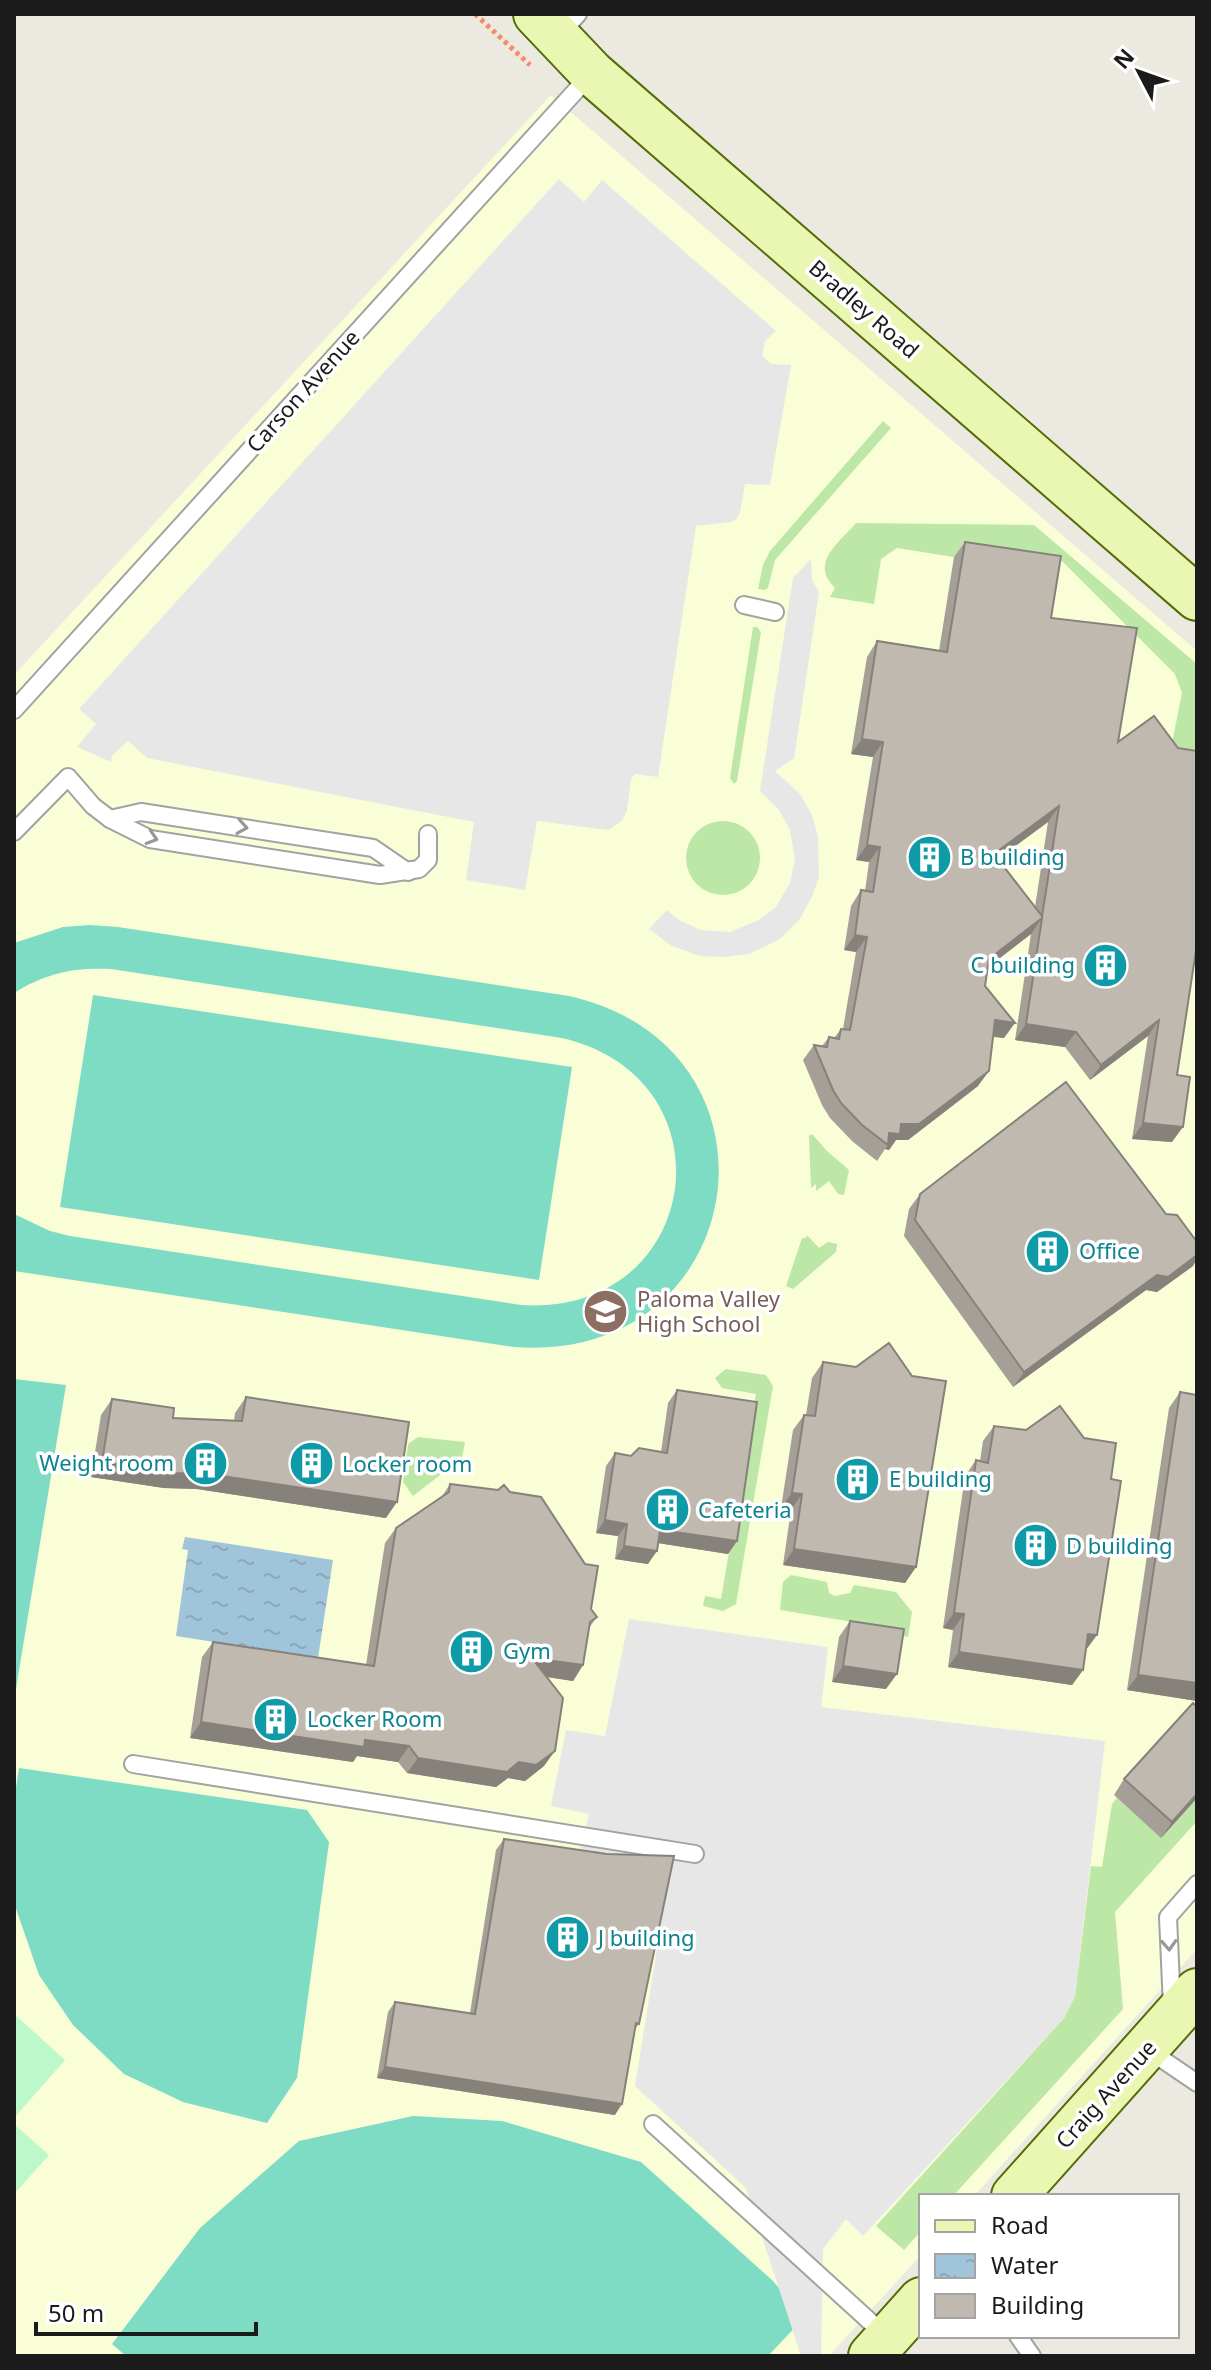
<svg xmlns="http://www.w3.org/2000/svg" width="1211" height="2370" font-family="'Noto Sans',sans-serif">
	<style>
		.education { fill: #f9fed7 }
		.grass { fill: #bce7a6 }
		.park { fill: #bcf8c9 }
		.pitch { fill: #7edbc4 }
		.parking { fill: #e7e7e7 }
		.water { fill: url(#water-ripples) }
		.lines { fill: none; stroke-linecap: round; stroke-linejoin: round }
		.lane-casing { stroke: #a2a2a2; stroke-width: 20 }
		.secondary-casing { stroke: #536d07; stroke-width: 48 }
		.path { stroke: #f68a67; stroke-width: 5; stroke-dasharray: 4 4; stroke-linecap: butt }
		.lane { stroke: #fff; stroke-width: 16 }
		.secondary { stroke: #eaf7b3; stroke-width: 44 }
		.wall { fill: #a59f97; fill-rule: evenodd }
		.shaded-wall { fill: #86827b }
		.building { fill: #c0b9b0; stroke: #86827b; stroke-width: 2; fill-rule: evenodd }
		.oneway { stroke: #989898 }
		.labels { text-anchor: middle; stroke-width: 7; stroke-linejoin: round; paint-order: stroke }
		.street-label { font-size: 22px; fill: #1b1b1b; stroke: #fff }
		.culture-label { font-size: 22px; fill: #0d838f; stroke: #fff; text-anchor: start }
		.education-label { font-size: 22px; fill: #785e54; stroke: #fff; text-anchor: start }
	</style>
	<defs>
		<pattern id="water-ripples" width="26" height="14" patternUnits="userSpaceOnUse" patternTransform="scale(2)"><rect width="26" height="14" fill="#a0c5da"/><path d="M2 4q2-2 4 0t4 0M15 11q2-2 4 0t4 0" fill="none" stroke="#89a9ba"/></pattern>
	</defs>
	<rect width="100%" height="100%" fill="#eceae0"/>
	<polygon class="education" points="551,95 1197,651 1197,1949 974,2196 921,2196 921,2255 829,2356 14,2356 14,675"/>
	<g class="grass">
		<polygon points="883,421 891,428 775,560 768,588 765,590 758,589 763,565 770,551"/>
		<path d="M856 523 1034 525 1197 664V757L1170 753 1182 693 1175 674 1062 561 975 548 972 560 897 548 881 559 874 604 830 597 835 588C809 563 839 543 856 523Z"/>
		<polygon points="753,627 757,627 761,632 737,781 734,784 730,778"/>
		<circle cx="723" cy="858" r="37"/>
		<polygon points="812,1134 827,1151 849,1170 844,1195 838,1194 829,1181 816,1191 816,1184 811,1188 809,1136"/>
		<polygon points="807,1235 819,1248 828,1242 837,1244 836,1252 793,1289 786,1286 802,1238 806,1238"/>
		<polygon points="726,1369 766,1375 773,1386 736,1604 723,1611 703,1606 705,1596 721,1599 756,1394 722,1388 715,1378"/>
		<polygon points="418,1437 465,1442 462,1458 413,1496 403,1482 408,1444"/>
		<polygon points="791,1575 827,1582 829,1593 835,1596 850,1593 854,1585 896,1592 912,1612 908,1637 853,1627 853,1622 780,1610 783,1582"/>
		<polygon points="1197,1797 1197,1821 1115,1912 1123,2009 953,2196 921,2196 921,2231 904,2250 876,2226 1064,2018 1075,1996 1091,1866 1102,1867 1112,1804 1117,1798 1161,1837"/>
	</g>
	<g class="park">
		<polygon points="14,2014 65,2060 14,2118"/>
		<polygon points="14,2124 49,2155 14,2194"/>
	</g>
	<g class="pitch">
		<path d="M90 925 118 927 569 996C799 1048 751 1365 514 1347L14 1271V1214L50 1231 70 1236 521 1305C701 1317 737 1079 562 1038L111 969C75 967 45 973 14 993V943L63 927Z"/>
		<polygon points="93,995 572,1067 539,1280 60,1207"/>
		<polygon points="14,1379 66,1385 14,1701"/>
		<polygon points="19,1768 307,1810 329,1842 297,2078 267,2123 183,2102 124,2074 73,2025 39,1975 14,1903 14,1800"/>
		<polygon points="413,2116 502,2121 641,2162 773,2281 804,2318 768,2356 126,2356 112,2344 200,2228 299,2141"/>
	</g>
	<g class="parking">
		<polygon points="559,179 584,202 602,180 776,331 765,341 762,355 771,364 791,365 770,485 745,484 740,513 736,519 731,522 696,526 658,777 635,774 631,779 627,810 622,821 608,830 537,821 525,890 466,880 474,822 147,758 128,741 112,756 111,762 77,747 96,724 79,709"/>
		<polygon points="811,559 812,580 819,592 794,758 775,771 800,794 812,815 818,837 819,877 813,894 800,919 780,939 749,954 724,957 700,956 672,946 649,929 667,910 679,920 700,930 730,932 759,920 776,907 790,883 795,859 790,830 779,810 760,791 793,578"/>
		<polygon points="629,1619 828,1647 821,1707 1105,1741 1075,1996 1064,2018 863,2236 846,2219 823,2249 821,2356 801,2356 746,2188 635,2086 670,1867 580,1849 589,1814 551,1806 566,1730 605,1736"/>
	</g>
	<polygon class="water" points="185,1537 333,1560 318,1658 176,1636 188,1550 182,1549"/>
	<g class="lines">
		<defs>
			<g id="lane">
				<polyline points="560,34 578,14"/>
				<polyline points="744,605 775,612"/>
				<polyline points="14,710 591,74"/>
				<polyline points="110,819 141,812 373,848 408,872"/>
				<polyline points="14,832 68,777 93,806 110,819 150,839 380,875 419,869 428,860 428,834"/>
				<polyline points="133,1764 695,1854"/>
				<polyline points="1172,2007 1168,1917 1197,1884"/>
				<polyline points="1147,2049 1197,2083"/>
				<polyline points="653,2124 887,2337"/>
				<polyline points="1018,2336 1032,2356"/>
			</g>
			<g id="secondary">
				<polyline points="536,14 592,73 1197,598"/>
				<polyline points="1014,2196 1197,1991"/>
				<polyline points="871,2356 921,2300"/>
			</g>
		</defs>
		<use href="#lane" class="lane-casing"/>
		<use href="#secondary" class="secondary-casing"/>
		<polyline class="path" points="475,14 530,65"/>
		<use href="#lane" class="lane"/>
		<use href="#secondary" class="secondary"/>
	</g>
	<g class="wall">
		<path d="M965 542 1051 618 1118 742 1177 1075 1172 1142 1132 1139 1148 1036 1090 1080 1065 1047 1015 1040 1031 934 988 967 985 986 1004 1038 993 1037 978 1086 908 1140H896L889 1150 885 1149 877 1161 852 1141 830 1118 822 1105 803 1060 814 1045 822 1046 829 1037 834 1038 841 1029H843L856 952 844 950 851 906 861 890 865 891 869 862 856 860 873 757 851 754 867 657 877 641 939 651 954 557ZM1048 822 1035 907 998 859Z"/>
		<polygon points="920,1194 1193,1266 1157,1292 1146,1290 1013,1387 904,1236 909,1209"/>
		<polygon points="823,1362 916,1567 905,1583 783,1565 791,1510 781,1508 793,1430 804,1415 806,1415 812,1378"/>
		<polygon points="677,1390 737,1541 728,1554 658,1543 648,1564 615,1559 618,1536 596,1533 606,1466 615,1453 631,1456 661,1452 668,1403"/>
		<polygon points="1180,1392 1197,1701 1127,1690 1169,1408"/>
		<polygon points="246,1397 386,1518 197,1489 164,1488 91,1477 101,1415 112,1399 173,1418 234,1421 235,1413"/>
		<polygon points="994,1426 1086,1650 1083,1670 1072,1685 948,1667 953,1630 943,1628 965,1476 976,1460 980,1461 983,1441"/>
		<polygon points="450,1484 591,1609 597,1617 589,1628 583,1665 573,1681 547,1677 544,1766 525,1781 508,1778 496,1787 407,1773 398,1762 357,1756 353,1762 190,1738 202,1657 213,1642 366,1665 385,1543 396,1528 441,1498"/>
		<polygon points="850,1621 886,1689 832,1682 839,1637"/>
		<polygon points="1124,1779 1197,1798 1161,1838 1114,1795"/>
		<polygon points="504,1839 639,2024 635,2029 615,2115 377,2078 388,2012 395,2002 470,2013 496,1850"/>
	</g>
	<g class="shaded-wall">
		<polygon points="862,739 883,742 873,757 851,754"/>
		<polygon points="1059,806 1048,822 983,869 994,854"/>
		<polygon points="867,845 880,847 869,862 856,860"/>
		<polygon points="1042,918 1031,934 978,975 989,959"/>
		<polygon points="855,935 867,937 856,952 844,950"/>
		<polygon points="995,1020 1015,1023 1004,1038 984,1035"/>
		<polygon points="1159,1020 1148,1036 1090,1080 1101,1065"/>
		<polygon points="1026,1024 1076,1032 1065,1047 1015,1040"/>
		<polygon points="989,1071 978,1086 908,1140 896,1140 889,1150 885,1149 888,1145 889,1133"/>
		<polygon points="1143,1123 1183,1127 1172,1142 1132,1139"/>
		<polygon points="1197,1255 1197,1259 1193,1266 1157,1292 1146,1290 1013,1387 1024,1372 1157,1275"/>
		<polygon points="102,1462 208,1474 397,1502 386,1518 197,1489 164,1488 91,1477"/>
		<polygon points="792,1493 802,1494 791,1510 781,1508"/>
		<polygon points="605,1520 627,1524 618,1536 596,1533"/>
		<polygon points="660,1530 737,1541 728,1554 651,1542"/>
		<polygon points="624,1546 657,1551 648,1564 615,1559"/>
		<polygon points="794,1549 916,1567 905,1583 783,1565"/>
		<polygon points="954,1613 964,1614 953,1630 943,1628"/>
		<polygon points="1088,1634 1097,1635 1086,1650 1077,1649"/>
		<polygon points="959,1652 1083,1670 1072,1685 948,1667"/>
		<polygon points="532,1658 583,1665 573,1681 521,1673"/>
		<polygon points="843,1666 897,1674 886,1689 832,1682"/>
		<polygon points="1138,1675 1197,1683 1197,1701 1127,1690"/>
		<polygon points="201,1722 365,1740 409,1746 398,1762 357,1756 353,1762 190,1738"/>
		<polygon points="555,1751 544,1766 525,1781 508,1778 496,1787 407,1773 418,1758 519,1762"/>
		<polygon points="1197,1794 1197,1798 1161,1838 1172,1822"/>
		<polygon points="385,2067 622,2104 615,2115 377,2078"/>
	</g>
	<g class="building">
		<path d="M965 542 1061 556 1051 618 1137 628 1118 742 1154 716 1178 748 1197 751V944L1177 1075 1190 1077 1183 1127 1143 1123 1159 1020 1101 1065 1076 1032 1026 1024 1042 918 989 959 985 986 1015 1023 995 1020 989 1071 919 1124H901L900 1134 889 1133 888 1145 862 1125 841 1103 833 1090 814 1045 827 1047 829 1037 839 1039 841 1029 850 1030 867 937 855 935 861 890 873 892 880 847 867 845 883 742 862 739 877 641 947 652ZM1059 806 1046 891 1042 916 994 854Z"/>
		<polygon points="1066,1082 1166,1214 1177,1215 1197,1242 1197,1255 1168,1277 1157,1275 1024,1372 915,1220 920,1194"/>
		<polygon points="889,1343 912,1376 946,1381 916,1567 794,1549 802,1494 792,1493 804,1415 815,1416 823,1362 856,1367"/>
		<polygon points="677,1390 757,1402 737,1541 660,1530 657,1551 624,1546 627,1524 605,1520 615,1453 631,1456 639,1448 667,1453"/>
		<polygon points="1180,1392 1197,1395 1197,1683 1138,1675"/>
		<polygon points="246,1397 409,1422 397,1502 208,1474 175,1473 102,1462 112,1399 174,1408 173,1418 242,1421"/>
		<polygon points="1060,1406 1084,1438 1116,1443 1111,1479 1121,1481 1097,1635 1088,1634 1083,1670 959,1652 964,1614 954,1613 976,1460 988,1463 994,1426 1026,1430"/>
		<polygon points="450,1484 498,1490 504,1485 510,1492 541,1497 585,1564 598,1566 591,1609 597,1617 590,1622 583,1665 532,1658 563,1698 555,1751 536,1765 519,1762 507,1772 418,1758 409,1746 365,1740 364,1747 201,1722 213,1642 374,1666 396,1528 449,1492"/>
		<polygon points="850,1621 904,1629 897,1674 843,1666"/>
		<polygon points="1193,1703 1197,1707 1197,1794 1172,1822 1124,1779"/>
		<polygon points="504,1839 607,1854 674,1856 639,2024 636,2023 622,2104 385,2067 395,2002 475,2014"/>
	</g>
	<defs><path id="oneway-chevron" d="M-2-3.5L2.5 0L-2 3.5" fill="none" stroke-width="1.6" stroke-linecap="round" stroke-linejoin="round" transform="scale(2)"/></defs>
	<g class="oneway">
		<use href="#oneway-chevron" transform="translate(242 827) rotate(9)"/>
		<use href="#oneway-chevron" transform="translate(152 838) rotate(17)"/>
		<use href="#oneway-chevron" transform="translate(1169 1945) rotate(87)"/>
	</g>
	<defs>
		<symbol id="building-disc" viewBox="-11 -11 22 22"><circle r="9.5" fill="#0f9aa8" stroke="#fff"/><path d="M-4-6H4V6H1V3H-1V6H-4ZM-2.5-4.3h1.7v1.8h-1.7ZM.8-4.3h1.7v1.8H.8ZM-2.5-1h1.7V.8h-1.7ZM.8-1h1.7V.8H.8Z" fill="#fff"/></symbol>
		<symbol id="school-disc" viewBox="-11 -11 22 22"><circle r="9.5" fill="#8d6e63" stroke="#fff"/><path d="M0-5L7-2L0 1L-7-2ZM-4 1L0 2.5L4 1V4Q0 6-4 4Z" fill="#fff"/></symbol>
	</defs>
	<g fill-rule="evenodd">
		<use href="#building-disc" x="904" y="832" width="51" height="51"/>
		<use href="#building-disc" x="1080" y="940" width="51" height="51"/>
		<use href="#building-disc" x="1022" y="1226" width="51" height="51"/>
		<use href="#school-disc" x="580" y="1286" width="51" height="51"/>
		<use href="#building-disc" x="180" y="1438" width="51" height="51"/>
		<use href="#building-disc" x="286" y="1438" width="51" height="51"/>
		<use href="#building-disc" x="832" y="1454" width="51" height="51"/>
		<use href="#building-disc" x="642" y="1484" width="51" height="51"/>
		<use href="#building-disc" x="1010" y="1520" width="51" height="51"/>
		<use href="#building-disc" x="446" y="1626" width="51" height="51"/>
		<use href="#building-disc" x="250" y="1694" width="51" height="51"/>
		<use href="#building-disc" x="542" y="1912" width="51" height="51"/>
	</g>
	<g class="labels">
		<g class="street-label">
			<text transform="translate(864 309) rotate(41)" y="8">Bradley Road</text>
			<text transform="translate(303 391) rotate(-48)" y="8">Carson Avenue</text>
			<text transform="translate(1106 2094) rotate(-48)" y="8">Craig Avenue</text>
		</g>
		<g class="culture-label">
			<text x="960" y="865">B building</text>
			<text x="1075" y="973" text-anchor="end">C building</text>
			<text x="1079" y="1259">Office</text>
			<text x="174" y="1471" text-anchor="end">Weight room</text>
			<text x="342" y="1472">Locker room</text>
			<text x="889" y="1487">E building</text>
			<text x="698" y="1518">Cafeteria</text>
			<text x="1066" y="1554">D building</text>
			<text x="503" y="1659">Gym</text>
			<text x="307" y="1727">Locker Room</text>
			<text x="598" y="1946">J building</text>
		</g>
		<g class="education-label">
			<text x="637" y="1307">Paloma Valley<tspan x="637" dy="25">High School</tspan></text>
		</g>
	</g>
	<rect width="1211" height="2370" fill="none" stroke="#1b1b1b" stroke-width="32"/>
	<rect x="919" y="2194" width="260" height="144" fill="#ffffff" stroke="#a4a4a4" stroke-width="2"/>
	<rect x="935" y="2220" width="40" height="12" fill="#eaf7b3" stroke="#a4a4a4" stroke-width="2"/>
	<text x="991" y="2234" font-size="24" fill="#1b1b1b">Road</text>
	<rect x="935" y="2254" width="40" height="24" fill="url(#water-ripples)" stroke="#a4a4a4" stroke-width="2"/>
	<text x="991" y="2274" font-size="24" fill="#1b1b1b">Water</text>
	<rect x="935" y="2294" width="40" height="24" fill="#c0b9b0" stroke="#a4a4a4" stroke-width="2"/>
	<text x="991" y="2314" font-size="24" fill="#1b1b1b">Building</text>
	<g transform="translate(1139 72) rotate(311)" stroke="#ffffff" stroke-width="6" paint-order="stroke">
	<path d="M0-6L14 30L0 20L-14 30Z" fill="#1b1b1b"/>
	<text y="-12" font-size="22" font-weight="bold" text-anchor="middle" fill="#1b1b1b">N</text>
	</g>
	<path d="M36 2322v12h220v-12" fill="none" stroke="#1b1b1b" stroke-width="4"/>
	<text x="48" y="2322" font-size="24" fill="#1b1b1b" stroke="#ffffff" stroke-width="6" paint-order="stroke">50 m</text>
</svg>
